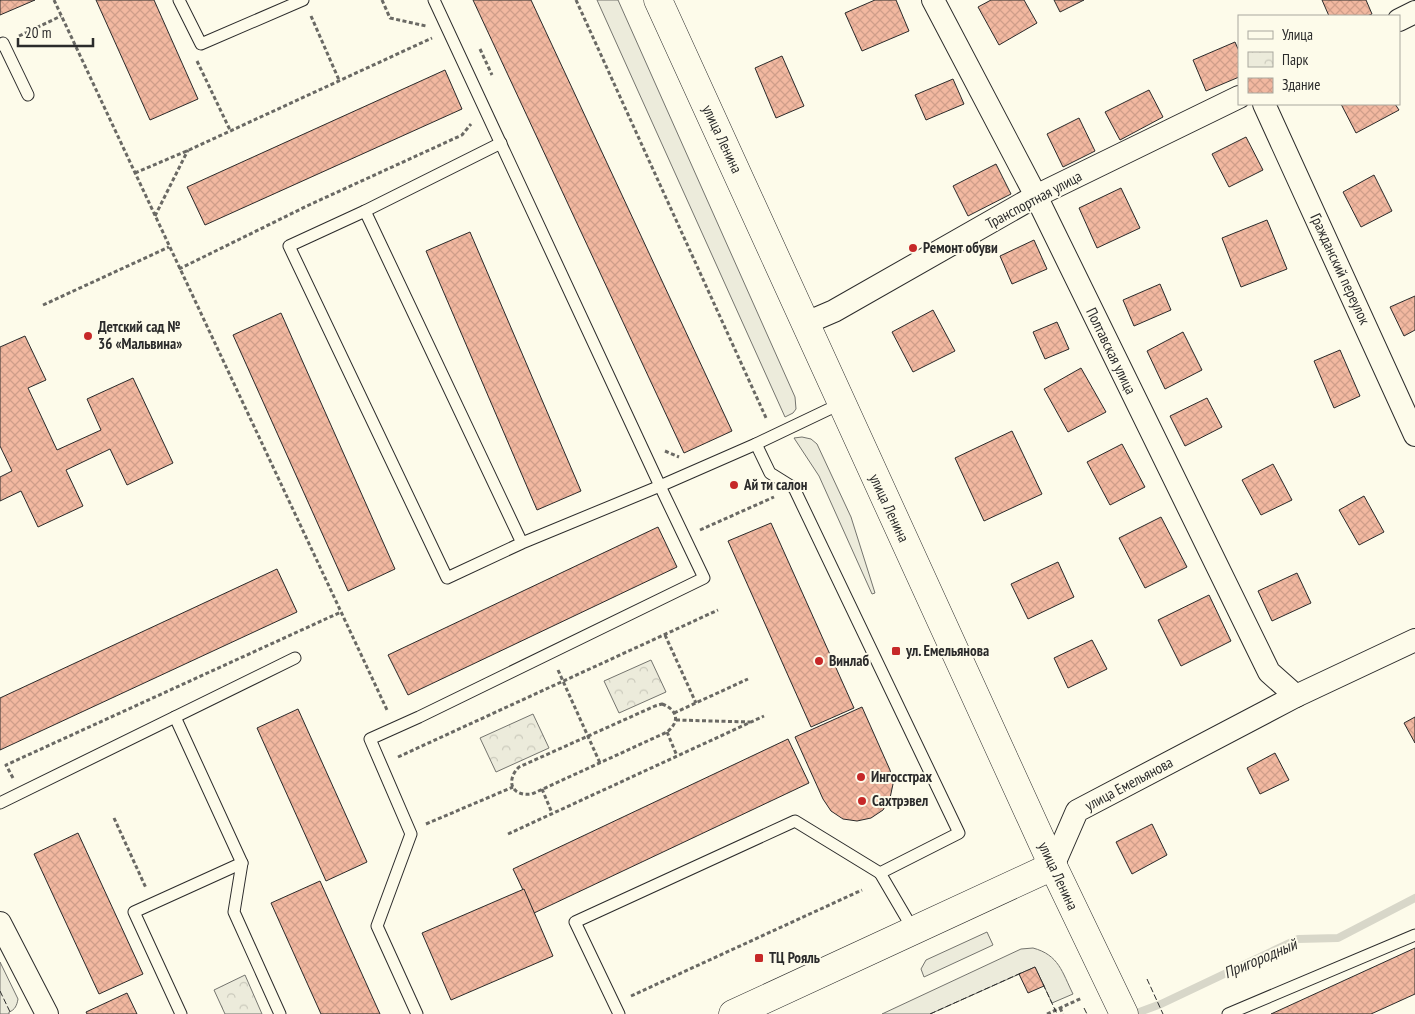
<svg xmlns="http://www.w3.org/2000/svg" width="1415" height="1014" font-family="'PT Sans Narrow',sans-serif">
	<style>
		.green { fill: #ecebdb; stroke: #74746e }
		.park { fill: url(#park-crowns); stroke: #74746e }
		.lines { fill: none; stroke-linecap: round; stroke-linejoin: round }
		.stream { stroke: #d8d7c9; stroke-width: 8 }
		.building { fill: url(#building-cross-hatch); stroke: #2b2b2b }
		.lane-casing { stroke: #2b2b2b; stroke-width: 13 }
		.street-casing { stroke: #2b2b2b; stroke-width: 24 }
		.secondary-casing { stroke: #2b2b2b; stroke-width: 29 }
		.path { stroke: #6a6964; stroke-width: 3; stroke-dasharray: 4 2.5; stroke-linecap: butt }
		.lane { stroke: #fdfbea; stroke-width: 11 }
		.street { stroke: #fdfbea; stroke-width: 22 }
		.secondary { stroke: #fdfbea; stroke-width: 28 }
		.fence { stroke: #2b2b2b; stroke-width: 1; stroke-dasharray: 6 2.5; stroke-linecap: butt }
		.poi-dot { fill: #c62828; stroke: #fdfbea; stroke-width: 2 }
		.labels { text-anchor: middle; stroke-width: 4; stroke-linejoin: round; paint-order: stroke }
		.street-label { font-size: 15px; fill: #2b2b2b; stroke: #fdfbea }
		.poi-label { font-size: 15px; font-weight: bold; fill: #2b2b2b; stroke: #fdfbea; text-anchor: start }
		.water-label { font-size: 16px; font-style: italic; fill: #2b2b2b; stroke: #fdfbea }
	</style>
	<defs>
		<pattern id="park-crowns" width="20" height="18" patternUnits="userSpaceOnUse" patternTransform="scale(1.25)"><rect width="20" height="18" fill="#ecebdb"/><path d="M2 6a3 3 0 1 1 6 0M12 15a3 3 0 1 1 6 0" fill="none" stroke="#cbcabc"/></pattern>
		<pattern id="building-cross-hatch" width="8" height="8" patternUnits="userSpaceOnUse" patternTransform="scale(1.25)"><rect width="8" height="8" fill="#f2b8a0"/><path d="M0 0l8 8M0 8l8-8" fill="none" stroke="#d09e8a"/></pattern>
	</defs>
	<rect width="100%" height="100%" fill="#fdfbea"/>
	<g class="green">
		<polygon points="597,0 618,0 795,397 796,409 793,413 785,417"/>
		<polygon points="802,437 811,439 817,444 851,517 875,593 872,594 819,476 794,438"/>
		<polygon points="987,932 993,945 924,977 921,969 926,960"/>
		<path d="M1033 948C1059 955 1062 972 1073 994L1052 1003 1035 967 930 1014H882L1021 949Z"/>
		<path d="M0 962 18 999C17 1005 15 1010 9 1012V1014H0Z"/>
	</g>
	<g class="park">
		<polygon points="651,660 666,692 619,713 604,681"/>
		<polygon points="533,714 549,748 496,772 480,738"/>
		<polygon points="245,975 262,1014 225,1014 214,990"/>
	</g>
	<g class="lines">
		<polyline class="stream" points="1134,1014 1161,1004 1298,939 1338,938 1415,898"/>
	</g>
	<g class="building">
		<polygon points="0,0 35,0 0,15"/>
		<polygon points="96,0 154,0 198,99 150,120"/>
		<polygon points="473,0 531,0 732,431 684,453"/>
		<polygon points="875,0 896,0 909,31 862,51 845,13"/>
		<polygon points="991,0 1024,0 1037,23 999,45 978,7"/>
		<polygon points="1054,0 1084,0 1060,12"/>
		<polygon points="1322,0 1366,0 1372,14 1367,16 1329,16"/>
		<polygon points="1235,42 1239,51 1239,77 1206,91 1193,60"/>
		<polygon points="782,56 804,106 776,118 755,68"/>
		<polygon points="445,70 462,109 205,225 187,187"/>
		<polygon points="953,79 964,104 926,120 915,95"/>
		<polygon points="1149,90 1163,117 1120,140 1105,112"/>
		<polygon points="1341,104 1395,104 1399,110 1356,133"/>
		<polygon points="1079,118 1095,151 1063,167 1047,134"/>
		<polygon points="1246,137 1263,170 1229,187 1212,154"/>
		<polygon points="996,164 1011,194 968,216 953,186"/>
		<polygon points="1374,175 1392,211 1361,227 1343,192"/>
		<polygon points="1121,188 1140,228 1097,248 1079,208"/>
		<polygon points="1267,220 1287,269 1241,287 1222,238"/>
		<polygon points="470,232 581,491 537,510 426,251"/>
		<polygon points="1034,240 1047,269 1012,284 1000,256"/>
		<polygon points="1160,284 1171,310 1134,326 1123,300"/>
		<polygon points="1415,296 1415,330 1404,336 1390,307"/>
		<polygon points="933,310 955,351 913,372 892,332"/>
		<polygon points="281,313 395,569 348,591 233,335"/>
		<polygon points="1057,322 1069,349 1045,359 1033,332"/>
		<polygon points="1183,332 1202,370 1165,389 1147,351"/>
		<polygon points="25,336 46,380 28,388 57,450 101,430 87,399 133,378 173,463 127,485 110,449 66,470 83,506 38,527 21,491 0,501 0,477 12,471 0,446 0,347"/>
		<polygon points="1340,350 1360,396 1334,408 1314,361"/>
		<polygon points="1081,368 1106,412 1068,432 1044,389"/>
		<polygon points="1207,398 1222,427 1185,446 1170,416"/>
		<polygon points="1012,431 1042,494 984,521 955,458"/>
		<polygon points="1122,444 1145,487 1110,505 1087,462"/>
		<polygon points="1273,464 1292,500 1261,515 1242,480"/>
		<polygon points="1364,496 1384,532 1359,545 1339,510"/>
		<polygon points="1161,517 1187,567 1145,588 1119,538"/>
		<polygon points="771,523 854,708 811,727 728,541"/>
		<polygon points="658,527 677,567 408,695 388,655"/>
		<polygon points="1058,562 1074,597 1028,619 1011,584"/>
		<polygon points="277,569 297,612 0,750 0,698"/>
		<polygon points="1297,573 1311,603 1272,621 1258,591"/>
		<polygon points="1209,595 1231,641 1181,666 1158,620"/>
		<polygon points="1092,640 1107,669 1068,688 1054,658"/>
		<polygon points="862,707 890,770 893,784 890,798 883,810 871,818 857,821 843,819 831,811 823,799 795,737"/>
		<polygon points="298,709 367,862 326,881 257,728"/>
		<polygon points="1415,717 1415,743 1404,723"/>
		<polygon points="788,739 809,783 534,913 513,869"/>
		<polygon points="1275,753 1289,780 1260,794 1247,768"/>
		<polygon points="1152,824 1167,855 1132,874 1116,842"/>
		<polygon points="78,833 143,974 99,994 34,854"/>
		<polygon points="320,881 380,1014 321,1014 271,903"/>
		<polygon points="524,889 553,956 451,1000 422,933"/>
		<polygon points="1415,948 1415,994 1371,1014 1271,1014"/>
		<polygon points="1035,967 1044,986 1028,993 1019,974"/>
		<polygon points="127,993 137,1014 87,1014 86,1012"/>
	</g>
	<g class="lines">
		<defs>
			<g id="lane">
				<polyline points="179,0 201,44 303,0"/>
				<polyline points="434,0 660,486 756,444 842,403"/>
				<polyline points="0,45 3,43 28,95"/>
				<polyline points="365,211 501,143"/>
				<polyline points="175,717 242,863 234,912 280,1014"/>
				<polyline points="0,803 295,658"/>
				<polyline points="880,873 914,931"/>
				<polyline points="181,1014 134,912 242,863"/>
				<polyline points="417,1014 377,926 411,834 370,739 419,717 704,578 660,486 522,543 447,578 289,246 365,211 522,543"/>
				<polyline points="619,1014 575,922 795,821 880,873 959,833 794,488 770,473 756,444"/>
				<polyline points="1228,1014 1415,935"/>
			</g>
			<g id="street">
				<polyline points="933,0 1036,196 1269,672 1296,696"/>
				<polyline points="1399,20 1415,12"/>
				<polyline points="1264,104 1415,435"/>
				<polyline points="806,323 834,311 1036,196 1239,97"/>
				<polyline points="1053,866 1077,811 1296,696 1415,640"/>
				<polyline points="0,923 47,1014"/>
			</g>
			<g id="secondary">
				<polyline points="658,0 1053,866 1124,1014"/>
				<polyline points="733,1014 1053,866"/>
			</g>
		</defs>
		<use href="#lane" class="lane-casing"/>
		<use href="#street" class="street-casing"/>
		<use href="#secondary" class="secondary-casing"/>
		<g class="path">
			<polyline points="54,0 388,712"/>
			<polyline points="382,0 390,18 426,26"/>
			<polyline points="576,0 767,420"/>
			<polyline points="311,16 339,80"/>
			<polyline points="19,36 61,16"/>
			<polyline points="480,49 492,75"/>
			<polyline points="197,61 230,130"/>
			<polyline points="135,173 189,150 432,38"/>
			<polyline points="155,216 188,150"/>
			<polyline points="179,269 309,205 462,135 471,124"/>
			<polyline points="43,305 169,247"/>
			<polyline points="665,451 679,457"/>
			<polyline points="700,530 774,497"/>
			<polyline points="665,635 696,703"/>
			<polyline points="558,670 600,763"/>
			<path d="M662 704C678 710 680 722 667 732L532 794C512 797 505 781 519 767L655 706Z"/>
			<polyline points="674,713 748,679"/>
			<polyline points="676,720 750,722"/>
			<polyline points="667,732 677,756"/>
			<polyline points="398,757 718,610"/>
			<polyline points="13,778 6,765 341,612"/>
			<polyline points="542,789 552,813"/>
			<polyline points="114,818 146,888"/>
			<polyline points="426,824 513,787"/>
			<polyline points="508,834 764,716"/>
			<polyline points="631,996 862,890"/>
			<polyline points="1060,1008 1063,1014"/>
			<polyline points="1047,1014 1082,998"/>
		</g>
		<use href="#lane" class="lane"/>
		<use href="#street" class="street"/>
		<use href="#secondary" class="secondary"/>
		<g class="fence">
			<polyline points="1147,979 1163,1014"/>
			<polyline points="1043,984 1057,1014"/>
			<polyline points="0,991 11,1014"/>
			<polyline points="1084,1008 1087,1014"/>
			<polyline points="930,1014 1021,973"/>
		</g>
	</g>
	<g class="poi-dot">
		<circle cx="913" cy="248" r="5"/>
		<circle cx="88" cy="336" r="5"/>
		<circle cx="734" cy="485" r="5"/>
		<rect x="891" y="646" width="10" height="10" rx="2.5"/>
		<circle cx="819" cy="661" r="5"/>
		<circle cx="861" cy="777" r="5"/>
		<circle cx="862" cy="801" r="5"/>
		<rect x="754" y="953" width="10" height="10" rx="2.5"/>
	</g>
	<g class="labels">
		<g class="street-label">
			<text transform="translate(722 139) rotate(65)" y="5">улица Ленина</text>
			<text transform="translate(1034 200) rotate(-28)" y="5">Транспортная улица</text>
			<text transform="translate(1340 269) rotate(65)" y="5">Гражданский переулок</text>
			<text transform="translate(1111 351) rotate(64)" y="5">Полтавская улица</text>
			<text transform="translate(889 508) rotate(65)" y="5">улица Ленина</text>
			<text transform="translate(1129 784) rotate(-28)" y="5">улица Емельянова</text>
			<text transform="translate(1058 876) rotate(65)" y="5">улица Ленина</text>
		</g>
		<g class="poi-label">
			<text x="923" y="253">Ремонт обуви</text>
			<text x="98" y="332">Детский сад №<tspan x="98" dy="17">36 «Мальвина»</tspan></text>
			<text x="744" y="490">Ай ти салон</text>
			<text x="906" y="656">ул. Емельянова</text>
			<text x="829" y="666">Винлаб</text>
			<text x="871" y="782">Ингосстрах</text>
			<text x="872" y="806">Сахтрэвел</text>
			<text x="769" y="963">ТЦ Рояль</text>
		</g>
		<g class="water-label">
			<text transform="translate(1260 958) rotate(-23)" y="6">Пригородный</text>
		</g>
	</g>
	<rect x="1238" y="15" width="162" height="90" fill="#fdfbea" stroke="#a9a89e"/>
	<rect x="1248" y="31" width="25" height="8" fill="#fdfbea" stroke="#a9a89e"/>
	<text x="1282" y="40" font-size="15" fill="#2b2b2b">Улица</text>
	<rect x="1248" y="52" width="25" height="15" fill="url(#park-crowns)" stroke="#a9a89e"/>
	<text x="1282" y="65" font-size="15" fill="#2b2b2b">Парк</text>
	<rect x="1248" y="78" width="25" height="15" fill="url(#building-cross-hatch)" stroke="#a9a89e"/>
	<text x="1282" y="90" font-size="15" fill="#2b2b2b">Здание</text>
	<path d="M18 38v8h75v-8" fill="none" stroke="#2b2b2b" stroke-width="2.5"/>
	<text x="25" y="38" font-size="15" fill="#2b2b2b" stroke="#fdfbea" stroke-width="4" paint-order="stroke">20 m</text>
</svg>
